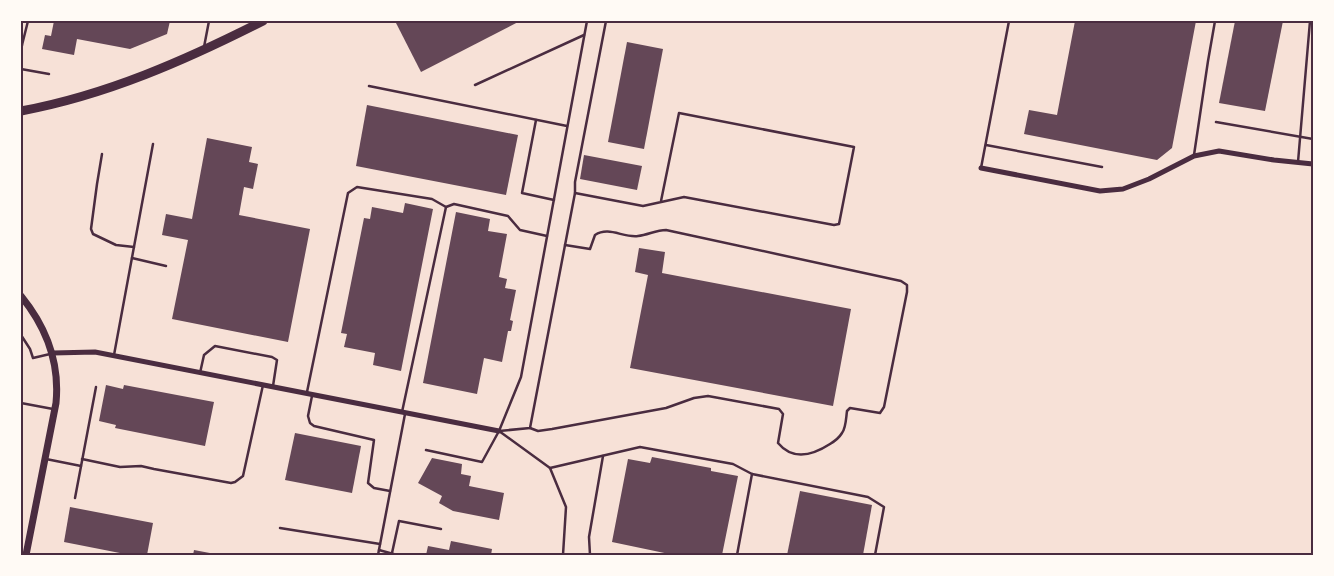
<svg xmlns="http://www.w3.org/2000/svg" width="1334" height="576" font-family="'Roboto Condensed',sans-serif">
	<style>
		.building { fill: #644757 }
		.lines { fill: none; stroke-linecap: round; stroke-linejoin: round }
		.service { stroke: #4a2c40; stroke-width: 2.5 }
		.minor { stroke: #4a2c40; stroke-width: 5 }
		.tertiary { stroke: #4a2c40; stroke-width: 7 }
		.trunk { stroke: #4a2c40; stroke-width: 9 }
		.neatline { fill: none; stroke: #4a2c40; stroke-width: 2 }
	</style>
	<rect width="100%" height="100%" fill="#f7e1d7"/>
	<g class="building">
		<polygon points="54,21 170,21 167,34 130,49 77,39 74,55 42,49 45,35 51,36"/>
		<polygon points="395,21 520,21 421,72"/>
		<polygon points="1075,21 1196,21 1172,148 1157,160 1024,134 1029,110 1057,115"/>
		<polygon points="1235,21 1283,21 1265,111 1219,103"/>
		<polygon points="627,42 663,49 644,149 608,142"/>
		<polygon points="367,105 518,135 506,195 356,166"/>
		<polygon points="207,138 252,147 249,162 258,164 253,189 244,187 239,215 310,229 288,342 172,319 188,240 162,235 166,214 192,219"/>
		<polygon points="584,155 642,166 637,190 580,179"/>
		<polygon points="405,203 433,209 401,371 373,365 375,353 344,347 347,334 341,333 364,218 370,219 372,207 403,213"/>
		<polygon points="456,212 490,219 488,231 507,234 499,277 507,279 505,288 516,290 510,320 513,321 511,331 508,331 502,362 484,358 477,394 423,383"/>
		<polygon points="639,248 665,252 662,273 851,309 833,406 630,368 648,275 635,272"/>
		<polygon points="106,385 123,389 124,385 214,402 205,446 115,428 116,425 99,421"/>
		<polygon points="295,433 361,446 352,493 285,480"/>
		<polygon points="652,457 711,468 711,471 738,476 722,555 674,555 612,542 628,459 650,463"/>
		<polygon points="432,458 462,464 461,474 471,476 469,486 504,493 499,520 453,511 439,503 442,496 418,483"/>
		<polygon points="800,491 872,505 863,555 787,555"/>
		<polygon points="70,507 153,523 147,555 130,555 64,542"/>
		<polygon points="451,541 492,549 491,555 426,555 428,546 449,550"/>
		<polygon points="194,550 215,554 215,555 193,555"/>
	</g>
	<g class="lines">
		<g class="service">
			<polyline points="21,44 22,45 28,21"/>
			<polyline points="204,47 209,21"/>
			<polyline points="21,51 22,45"/>
			<polyline points="21,69 49,74"/>
			<polyline points="475,85 584,35"/>
			<polyline points="369,86 567,126"/>
			<polyline points="536,120 522,193 554,200"/>
			<polyline points="1216,122 1313,139"/>
			<polyline points="986,145 1102,167"/>
			<polyline points="102,154 97,184 91,229 93,234 116,245 134,247"/>
			<polyline points="1194,155 1208,61 1215,21"/>
			<polyline points="1298,162 1310,21"/>
			<polyline points="981,168 1009,21"/>
			<polyline points="575,193 575,182 606,21"/>
			<polyline points="132,258 166,266"/>
			<polyline points="21,335 30,349 33,358 50,354"/>
			<polyline points="114,355 153,144"/>
			<polyline points="200,373 204,355 215,346 272,357 277,360 273,386"/>
			<polyline points="307,392 348,193 357,187 432,199 446,207 454,204 508,216 520,230 547,236"/>
			<polyline points="312,396 308,416 310,423 314,426 374,440 368,483 374,488 390,491"/>
			<polyline points="21,403 53,409"/>
			<polyline points="402,412 446,207"/>
			<path d="M530 428 538 431 552 429 666 408 694 398 708 396 779 409 783 414 778 443C793 461 813 455 830 444 835 441 839 438 842 433 846 428 846 418 847 411L850 408 880 413 884 407 907 292V285L901 281 666 230C656 230 648 235 638 236 623 238 609 226 595 235L590 249 565 245"/>
			<polyline points="499,431 530,428 575,193 643,206 684,197 834,225 839,224 854,147 679,113 661,201"/>
			<polyline points="499,431 550,468 566,507 563,555"/>
			<polyline points="426,450 482,462 499,431 521,377 587,21"/>
			<polyline points="46,459 81,466"/>
			<polyline points="82,459 120,467 141,466 154,469 231,483 235,482 243,476 263,385"/>
			<polyline points="550,468 640,447 733,464 752,474 868,497 884,507 875,555"/>
			<polyline points="75,498 96,387"/>
			<polyline points="280,528 380,544"/>
			<polyline points="379,550 397,555"/>
			<polyline points="392,553 399,521 441,529"/>
			<polyline points="378,555 405,414"/>
			<polyline points="590,555 589,537 603,456"/>
			<polyline points="737,555 752,474"/>
		</g>
		<g class="minor">
			<polyline points="981,168 1100,191 1123,189 1149,179 1194,156 1219,151 1274,160 1313,164"/>
			<polyline points="53,353 95,352 499,431"/>
		</g>
		<path class="tertiary" d="M21 296C47 328 60 362 56 403L26 555"/>
		<path class="trunk" d="M21 111C107 95 186 60 263 21"/>
	</g>
	<rect width="1334" height="576" fill="none" stroke="#fffaf5" stroke-width="45"/>
	<rect x="22" y="22" width="1290" height="532" class="neatline"/>
</svg>
